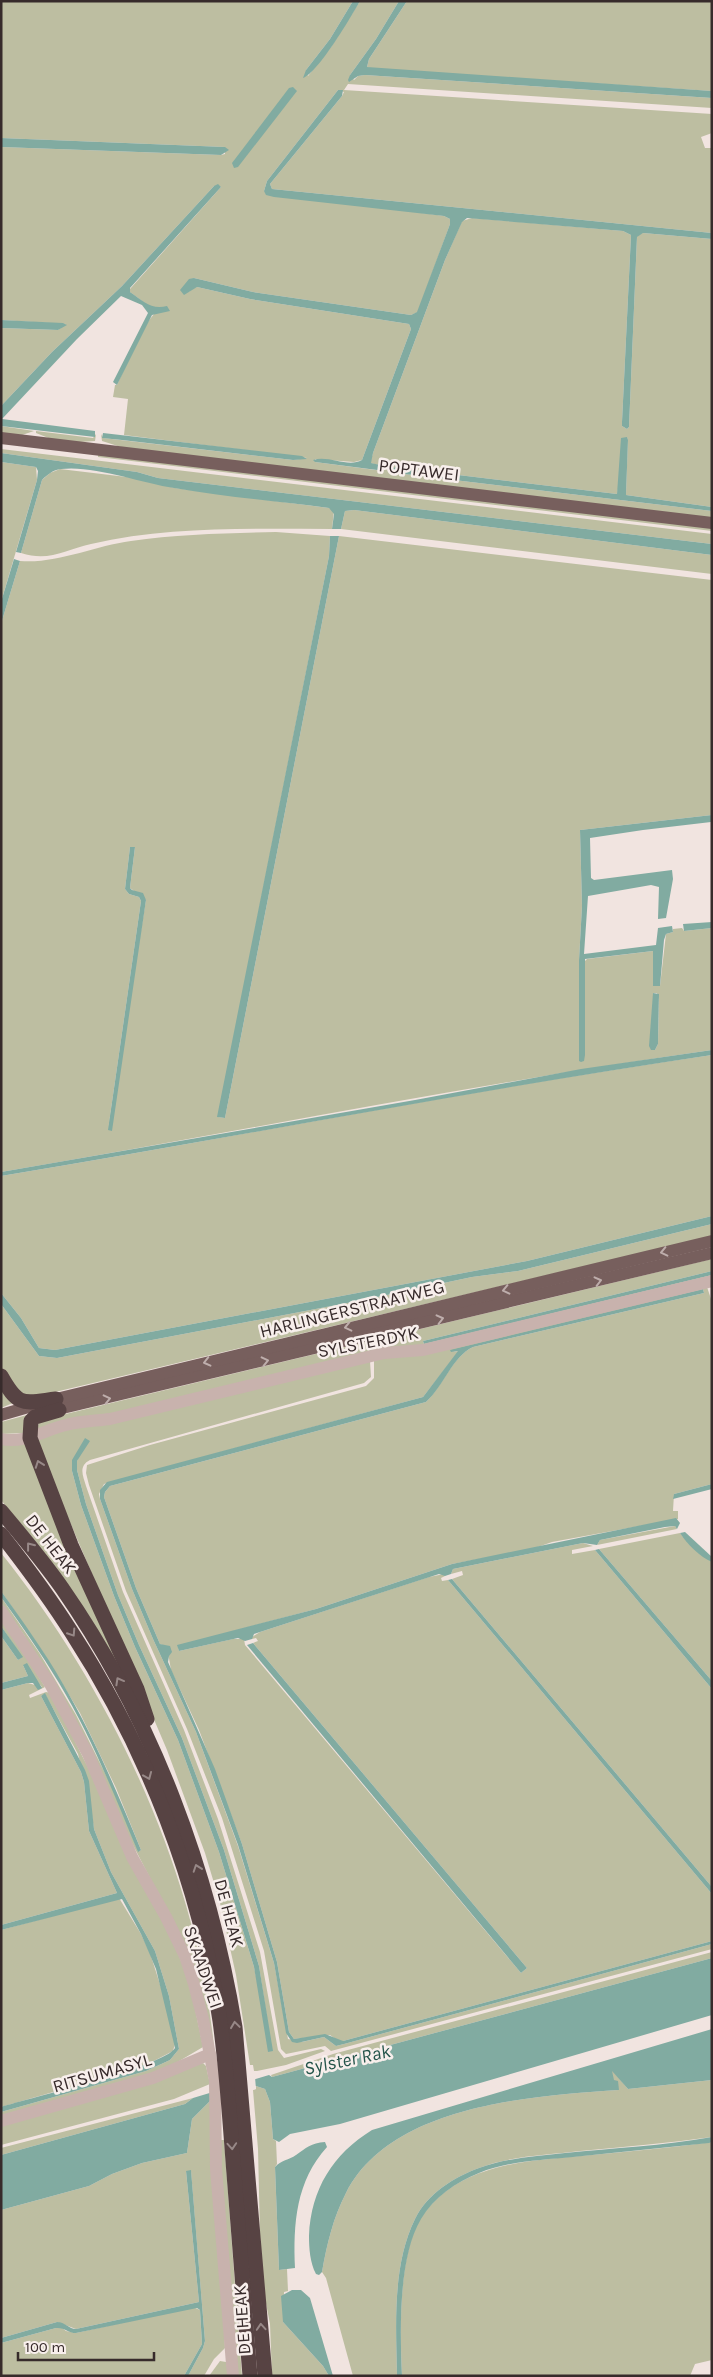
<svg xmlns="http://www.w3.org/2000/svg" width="713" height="2377" font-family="Karla,sans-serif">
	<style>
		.green { fill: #bdbea1; fill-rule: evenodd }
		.water { fill: #81aba1 }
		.pier { fill: #f1e4e0 }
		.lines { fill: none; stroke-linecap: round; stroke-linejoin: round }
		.minor { stroke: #c8b2ad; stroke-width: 12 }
		.major { stroke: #775f5d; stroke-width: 12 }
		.highway { stroke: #574343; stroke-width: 15 }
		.oneway { stroke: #beaeac }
		.oneway2 { stroke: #978887 }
		.labels { text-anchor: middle; stroke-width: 5; stroke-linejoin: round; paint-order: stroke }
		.street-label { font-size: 18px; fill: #372b2b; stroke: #f8efec }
		.water-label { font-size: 19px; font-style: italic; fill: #24544a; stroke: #f8efec }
	</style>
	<rect width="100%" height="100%" fill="#f1e4e0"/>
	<g class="green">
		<path d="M1 1H353L330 39 306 70 308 76 331 47 360 1H399L376 39 350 75 354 80 358 76 365 75 712 98V108L348 84 344 90 712 114V133L701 137 705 148H712V233L272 189 270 184 342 96 344 92 338 90 267 181 264 191 444 216 450 219V224L418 312 411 315 253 292 194 278 189 292 192 288 197 287 250 299 409 324 411 329 362 460 354 462 315 459V462L383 471 384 466 370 463 373 453 445 260 462 221 472 218 623 231 631 235 622 422V426L627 429 629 427 637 237 638 234 643 233 712 239V507L626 495 628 437 617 494 400 468 396 473 712 511V519L121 447 102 441 101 434 103 438 293 460 307 458 124 435 128 399 113 397 115 385H117C129 360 139 327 160 308L150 307 130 292V289L221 187 214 186 122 286 52 352 1 406V328L58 330 66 324 1 320V147L221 155 225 154V147L1 138Z"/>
		<polygon points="407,1 712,1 712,91 373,69 367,67 369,59"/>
		<polygon points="1,426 34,431 22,435 1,433"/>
		<polygon points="36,431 93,438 96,434 95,441 79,442 51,439 36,433"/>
		<polygon points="1,449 712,534 712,544 158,478 137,472 1,453"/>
		<polygon points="98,454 712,527 712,531 165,465 98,457"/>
		<polygon points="1,462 36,467 37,480 1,602"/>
		<path d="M60 469 135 478 175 488 329 508 334 510 332 529C252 529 170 526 91 544 65 550 49 562 21 553L42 480 50 473Z"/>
		<polygon points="354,510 712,555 712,574 341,529 345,511"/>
		<path d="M276 532 330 536 329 556 218 1117 225 1118 339 536 712 580V815L580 830 582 906 579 960 584 962 587 959 653 951V986H660L666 934 673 932V929L682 928 684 931 712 928V1050C474 1084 238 1132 1 1172V624L20 561C57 564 94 546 131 541 178 534 228 533 276 532ZM130 847H135L130 888 146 900 108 1130 141 901 139 897 129 894 125 889ZM653 993H657L659 999 658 1044 655 1050Z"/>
		<path d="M712 1055V1216L527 1261 55 1350 39 1348 21 1318 1 1293V1176C238 1137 474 1089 712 1055Z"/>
		<polygon points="712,1224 712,1236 34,1397 25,1397 1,1370 1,1304 39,1356 57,1358 368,1299 472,1277 518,1271"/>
		<polygon points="712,1259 712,1271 423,1341 424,1344 712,1275 712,1279 423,1347 384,1349 109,1416 63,1422 35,1433 39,1423 49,1418"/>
		<path d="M707 1287 712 1302V1484L674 1494 673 1511H678V1519L552 1542 532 1549 452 1564 316 1609 178 1646 179 1651 233 1639H244L245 1645 521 1973 527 1968 253 1643 258 1641 256 1638 252 1639V1637L260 1632 429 1577 444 1574 445 1576 441 1578 442 1581 448 1580 712 1894V1941L343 2041H338L330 2035 294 2039 289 2032 277 1962 242 1844 199 1730 171 1670 167 1647 160 1644 136 1588 104 1497 105 1492 110 1486 426 1402C443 1386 452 1357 473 1347L704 1293 703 1289 451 1352 459 1351 423 1397 104 1484 99 1494 100 1499 132 1589 153 1639 196 1732 238 1846 274 1963 288 2039 302 2042 324 2037 336 2046 344 2044 712 1944V1949L331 2051 325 2046 286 2054 281 2049 264 1951 222 1818 187 1729 126 1591 89 1485 86 1473 87 1465 150 1445 366 1386 374 1378V1360Z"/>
		<path d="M370 1361 371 1377 364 1383 90 1460C78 1466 83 1476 86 1486L123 1592 184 1730 218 1819 260 1952 278 2050 284 2058 321 2049 325 2051 286 2065 257 2071H254L253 2065H250L236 1975 220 1903 205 1853 167 1750 35 1440 65 1429ZM85 1438 77 1461V1470L86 1504 118 1595 139 1645 182 1738 224 1850 259 1966 272 2051 254 1967 219 1852 178 1740 135 1647 114 1596 81 1505 72 1471Z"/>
		<polygon points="1,1382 13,1403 1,1408"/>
		<polygon points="27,1415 24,1423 24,1433 1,1434 1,1422"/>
		<polygon points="27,1441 133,1691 34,1540 1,1500 1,1442"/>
		<polygon points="675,1526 677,1529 597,1545 600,1540"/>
		<polygon points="680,1533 684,1538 712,1562 712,1681 599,1549"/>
		<polygon points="583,1543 593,1546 572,1550 572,1554 595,1550 712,1689 712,1887 452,1579 463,1575 462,1571 451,1574 453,1569"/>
		<path d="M1 1553C110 1689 197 1872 214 2047L162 1901 24 1635 1 1603V1597L40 1654 76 1715 113 1789 138 1851 141 1850 116 1788 80 1713 43 1652 1 1591Z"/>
		<polygon points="1,1617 45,1687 29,1695 30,1698 46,1692 51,1693 166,1925 189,1980 203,2047 164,2070 1,2117 1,2112 146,2071 170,2060 179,2049 169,1996 155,1951 111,1872 94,1829 90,1803 78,1754 45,1694 41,1696 81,1772 84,1782 89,1831 117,1893 1,1925 1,1690 28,1683 42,1687 23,1665 28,1676 1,1683 1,1636 18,1660 22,1657 1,1626"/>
		<polygon points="119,1898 141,1934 150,1953 164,1997 175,2044 173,2051 144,2066 1,2107 1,1930"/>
		<polygon points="712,1952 712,1958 272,2077 271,2075 333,2054"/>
		<polygon points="203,2063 206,2066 210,2084 174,2099 1,2145 1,2125"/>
		<path d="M612 2070 628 2089 712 2080V2137C668 2143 624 2147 580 2151 547 2155 510 2156 479 2168 454 2177 427 2194 415 2219 392 2266 396 2325 397 2376H353L326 2278 322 2272C327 2244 333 2218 346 2193 391 2104 533 2096 619 2090L611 2076Z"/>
		<polygon points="256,2086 265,2089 270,2102 273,2139 276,2141 277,2164 275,2167 279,2270 287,2269 288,2291 284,2292 283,2322 323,2366 329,2376 272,2376 270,2324 264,2293 260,2235 258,2149 253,2090 256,2089"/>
		<polygon points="193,2098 185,2104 1,2155 1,2148"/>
		<polygon points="212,2099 225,2348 214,2359 204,2376 188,2376 203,2348 205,2341 191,2171 186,2171 199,2302 76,2329 57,2322 1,2338 1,2210 89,2186 112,2174 142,2163 187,2153 192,2119"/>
		<polygon points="221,2140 224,2140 242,2376 237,2376 221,2169"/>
		<path d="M712 2142V2360L695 2364 690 2376H402C400 2332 398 2257 420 2219 434 2197 458 2180 483 2172 513 2161 548 2159 580 2156 624 2152 668 2148 712 2142Z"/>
		<polygon points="193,2307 200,2310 202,2344 184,2376 1,2376 1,2343 56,2328 61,2327 66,2331 76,2333"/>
		<polygon points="220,2361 226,2362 229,2376 209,2376"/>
	</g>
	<g class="water">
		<path d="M353 1H360C351 17 318 73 303 78L306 70 330 39Z"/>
		<polygon points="399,1 407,1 369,59 367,67 712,91 712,98 365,75 358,76 349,82 348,80 350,75 376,39"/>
		<polygon points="293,87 297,91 238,167 234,168 232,163 289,88"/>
		<path d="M338 90H343L342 96 270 184 272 189 712 233V239L643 233 637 237 629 427 627 429 622 426V422L631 235 623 231 467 218 462 222 445 260 373 453 371 463 385 466V469L377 470 315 462 313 460C329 455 348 468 362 460L411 329 409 324 250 299 197 287 184 295 180 290 189 279 194 278 253 292 411 315 417 312 450 224V219L444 216 274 197 266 195 264 191 267 181Z"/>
		<polygon points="1,138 225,147 229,150 221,155 1,147"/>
		<path d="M218 184 221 187 130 288V292C143 301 151 310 167 306L170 311 152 315 117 385 113 382 148 313 142 305 121 296 77 339 2 419 95 431V437L1 426V406L52 352 122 286 214 186Z"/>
		<polygon points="1,320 63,323 67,325 58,330 1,328"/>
		<polygon points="103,433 302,456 307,459 293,460 122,440 102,438"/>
		<polygon points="627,437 628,440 626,495 712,507 712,511 396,473 392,470 395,467 400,468 617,494 621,438"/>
		<path d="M1 453 137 472 158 478 712 544V555L354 510 345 511 341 529H332L334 514 329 508C277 501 225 497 174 488 141 483 94 465 61 469 53 470 48 474 42 480L21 553 16 552 37 480 38 471 36 467 1 462Z"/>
		<polygon points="330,536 339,536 225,1118 217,1117 329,556"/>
		<polygon points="14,559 20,561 1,624 1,602"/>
		<polygon points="712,815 712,827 711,822 643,830 590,838 591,878 594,880 672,870 673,879 666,918 658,919 659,887 651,885 588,896 584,954 656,945 658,928 672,926 673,932 666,934 664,940 660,986 653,986 653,951 585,959 585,1055 584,1061 581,1062 579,1061 579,960 582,906 580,830"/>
		<polygon points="130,847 135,847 130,888 132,890 143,893 146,900 112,1131 108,1130 141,901 139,897 129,894 125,889"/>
		<polygon points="712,922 712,928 684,931 683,924"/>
		<polygon points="653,993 659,994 658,1044 655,1050 651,1050 649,1046"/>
		<path d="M712 1050V1055C474 1090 238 1137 1 1176V1172L415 1100 581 1069Z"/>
		<polygon points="712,1216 712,1224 518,1271 472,1277 368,1299 57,1358 39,1356 1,1304 1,1293 21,1318 39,1348 55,1350 527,1261"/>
		<polygon points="712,1271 712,1275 424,1344 423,1341"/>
		<path d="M703 1289 704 1293 473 1347C452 1357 444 1386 426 1402L110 1486 105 1492 104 1497 136 1588 160 1644 170 1646 172 1652 169 1656 168 1662 215 1769 242 1844 277 1962 289 2032 294 2039 325 2034 343 2041 712 1941V1944L344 2044 336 2046 324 2037 297 2043 292 2042 286 2033 274 1963 238 1845 196 1732 153 1639 132 1589 100 1499V1490L107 1482 423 1397 458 1351 451 1352 450 1350Z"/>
		<polygon points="85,1438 90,1441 77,1461 77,1470 86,1504 118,1595 139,1645 182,1738 224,1850 259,1966 273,2051 268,2052 254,1967 219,1852 178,1740 135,1647 114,1596 81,1505 72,1471 72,1460"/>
		<polygon points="712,1484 712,1489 673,1499 674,1494"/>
		<polygon points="676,1518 680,1523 677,1529 675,1526 665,1527 600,1540 597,1545 583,1543 453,1569 451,1574 445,1576 439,1574 260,1632 254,1634 252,1639 245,1641 238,1638 179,1651 177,1645 316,1609 452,1564"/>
		<path d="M685 1532 712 1557V1562C700 1557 687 1544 680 1533Z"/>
		<polygon points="599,1549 712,1681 712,1689 595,1550"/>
		<polygon points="452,1579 712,1887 712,1894 448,1580"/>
		<path d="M1 1591C23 1622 45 1652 63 1684 94 1737 118 1794 141 1850L138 1852C114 1794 91 1736 59 1683 41 1653 21 1625 1 1597Z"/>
		<polygon points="1,1626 23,1657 18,1660 1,1636"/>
		<polygon points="253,1643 527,1968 521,1973 247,1645"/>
		<polygon points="27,1663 42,1688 38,1690 33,1683 28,1683 1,1690 1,1683 28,1676 23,1665"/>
		<path d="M45 1693 85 1770 89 1781 94 1829 111 1872 155 1951 169 1996 179 2049 170 2060 146 2071 1 2112V2107C29 2098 165 2066 175 2048L156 1969 141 1934 122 1899 1 1930V1925L117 1893 89 1831 84 1782 81 1772 41 1696Z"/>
		<polygon points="712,1958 712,2015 340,2124 290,2134 279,2142 273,2139 270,2102 265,2089 256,2086 212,2099 192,2119 187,2153 142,2163 112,2174 89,2186 1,2210 1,2155 185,2104 193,2098 269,2075 272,2077"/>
		<path d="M712 2029V2080L628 2089 612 2071 614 2080 618 2081 619 2090C533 2096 391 2104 346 2193 333 2218 327 2244 322 2272L319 2275 316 2274C310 2263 309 2248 309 2236 311 2189 333 2154 372 2130Z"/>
		<path d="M712 2137V2142L709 2143C663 2148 618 2152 573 2157 542 2160 508 2161 479 2173 456 2182 434 2197 421 2219 398 2257 400 2332 402 2376H397C396 2325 392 2266 415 2219 427 2194 454 2177 479 2168 506 2158 537 2156 565 2153 613 2148 663 2146 712 2137Z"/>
		<path d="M325 2142 327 2147C296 2181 293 2224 295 2268L279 2270 275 2167C281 2160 289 2160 296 2155 306 2148 311 2143 325 2142Z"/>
		<path d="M191 2170 205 2341 203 2348 188 2376H184L202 2344 200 2310 197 2308 76 2333C68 2333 64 2327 56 2328L1 2343V2338L57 2322C65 2322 69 2329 76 2329L199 2302 186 2171Z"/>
		<polygon points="292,2290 301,2290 310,2298 333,2376 329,2376 323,2366 283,2322 281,2296"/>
	</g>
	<polygon class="pier" points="255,2077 256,2089 213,2101 211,2090"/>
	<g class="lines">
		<g class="minor">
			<path d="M1 1439C25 1444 44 1430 66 1425 80 1421 95 1421 110 1419L384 1353 423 1350 712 1281"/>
			<polyline points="1,1611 50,1684 88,1754 132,1857 166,1917 185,1956 194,1984 203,2019 215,2081 216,2169 233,2376"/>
			<polyline points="1,2121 153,2078 210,2054"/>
		</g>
		<g class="major">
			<polyline points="1,438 712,523"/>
			<polyline points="50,1411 712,1253"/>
			<polyline points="1,1415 56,1399 712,1241"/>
		</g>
		<g class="highway">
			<path d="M1 1376C19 1408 23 1403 56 1399"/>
			<polyline points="59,1410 35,1417 31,1421 30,1438 71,1545 137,1689 147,1719"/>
			<path d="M1 1511C22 1536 43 1561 62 1588 153 1719 209 1871 235 2027L265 2376"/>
			<path d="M1 1534C26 1566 50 1598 72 1633 147 1749 200 1884 220 2021 227 2072 230 2123 234 2174 239 2241 244 2308 250 2376"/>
		</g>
	</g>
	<defs><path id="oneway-chevron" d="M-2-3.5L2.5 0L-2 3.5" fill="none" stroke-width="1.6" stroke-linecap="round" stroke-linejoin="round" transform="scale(1.25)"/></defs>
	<g class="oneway">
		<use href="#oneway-chevron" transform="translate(664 1252) rotate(167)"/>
		<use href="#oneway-chevron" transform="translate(598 1281) rotate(-14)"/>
		<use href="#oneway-chevron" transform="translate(506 1290) rotate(167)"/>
		<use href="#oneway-chevron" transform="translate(440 1319) rotate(-14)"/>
		<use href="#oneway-chevron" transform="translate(348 1327) rotate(167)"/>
		<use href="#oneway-chevron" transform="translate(265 1361) rotate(-13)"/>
		<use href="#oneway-chevron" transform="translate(207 1362) rotate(166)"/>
		<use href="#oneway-chevron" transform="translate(107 1399) rotate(-13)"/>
	</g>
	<g class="oneway2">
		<use href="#oneway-chevron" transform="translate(39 1464) rotate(-110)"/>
		<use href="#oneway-chevron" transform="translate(30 1546) rotate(-128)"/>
		<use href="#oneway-chevron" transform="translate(72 1633) rotate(57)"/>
		<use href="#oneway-chevron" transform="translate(119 1681) rotate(-119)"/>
		<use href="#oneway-chevron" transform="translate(148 1776) rotate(67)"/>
		<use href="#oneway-chevron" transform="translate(197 1868) rotate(-109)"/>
		<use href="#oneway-chevron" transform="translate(235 2025) rotate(-98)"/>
		<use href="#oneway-chevron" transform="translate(232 2146) rotate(86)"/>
		<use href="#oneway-chevron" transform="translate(261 2327) rotate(-94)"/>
	</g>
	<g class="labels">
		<g class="street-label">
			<text transform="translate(419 470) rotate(7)" y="6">POPTAWEI</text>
			<text transform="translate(352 1309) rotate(-14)" y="6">HARLINGERSTRAATWEG</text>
			<text transform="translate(368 1342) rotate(-11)" y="6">SYLSTERDYK</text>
			<text transform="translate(51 1544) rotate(52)" y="6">DE HEAK</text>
			<text transform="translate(229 1913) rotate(75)" y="6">DE HEAK</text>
			<text transform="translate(203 1967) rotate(71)" y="6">SKAADWEI</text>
			<text transform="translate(102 2073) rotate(-16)" y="6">RITSUMASYL</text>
			<text transform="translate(242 2320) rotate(-94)" y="6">DE HEAK</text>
		</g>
		<g class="water-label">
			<text transform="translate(347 2059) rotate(-12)" y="7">Sylster Rak</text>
		</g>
	</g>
	<rect width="713" height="2377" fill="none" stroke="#372b2b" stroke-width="5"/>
	<path d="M18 2352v8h136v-8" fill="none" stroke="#372b2b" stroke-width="2.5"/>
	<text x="25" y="2352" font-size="15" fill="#372b2b" stroke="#f8efec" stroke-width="4" paint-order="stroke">100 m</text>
</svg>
